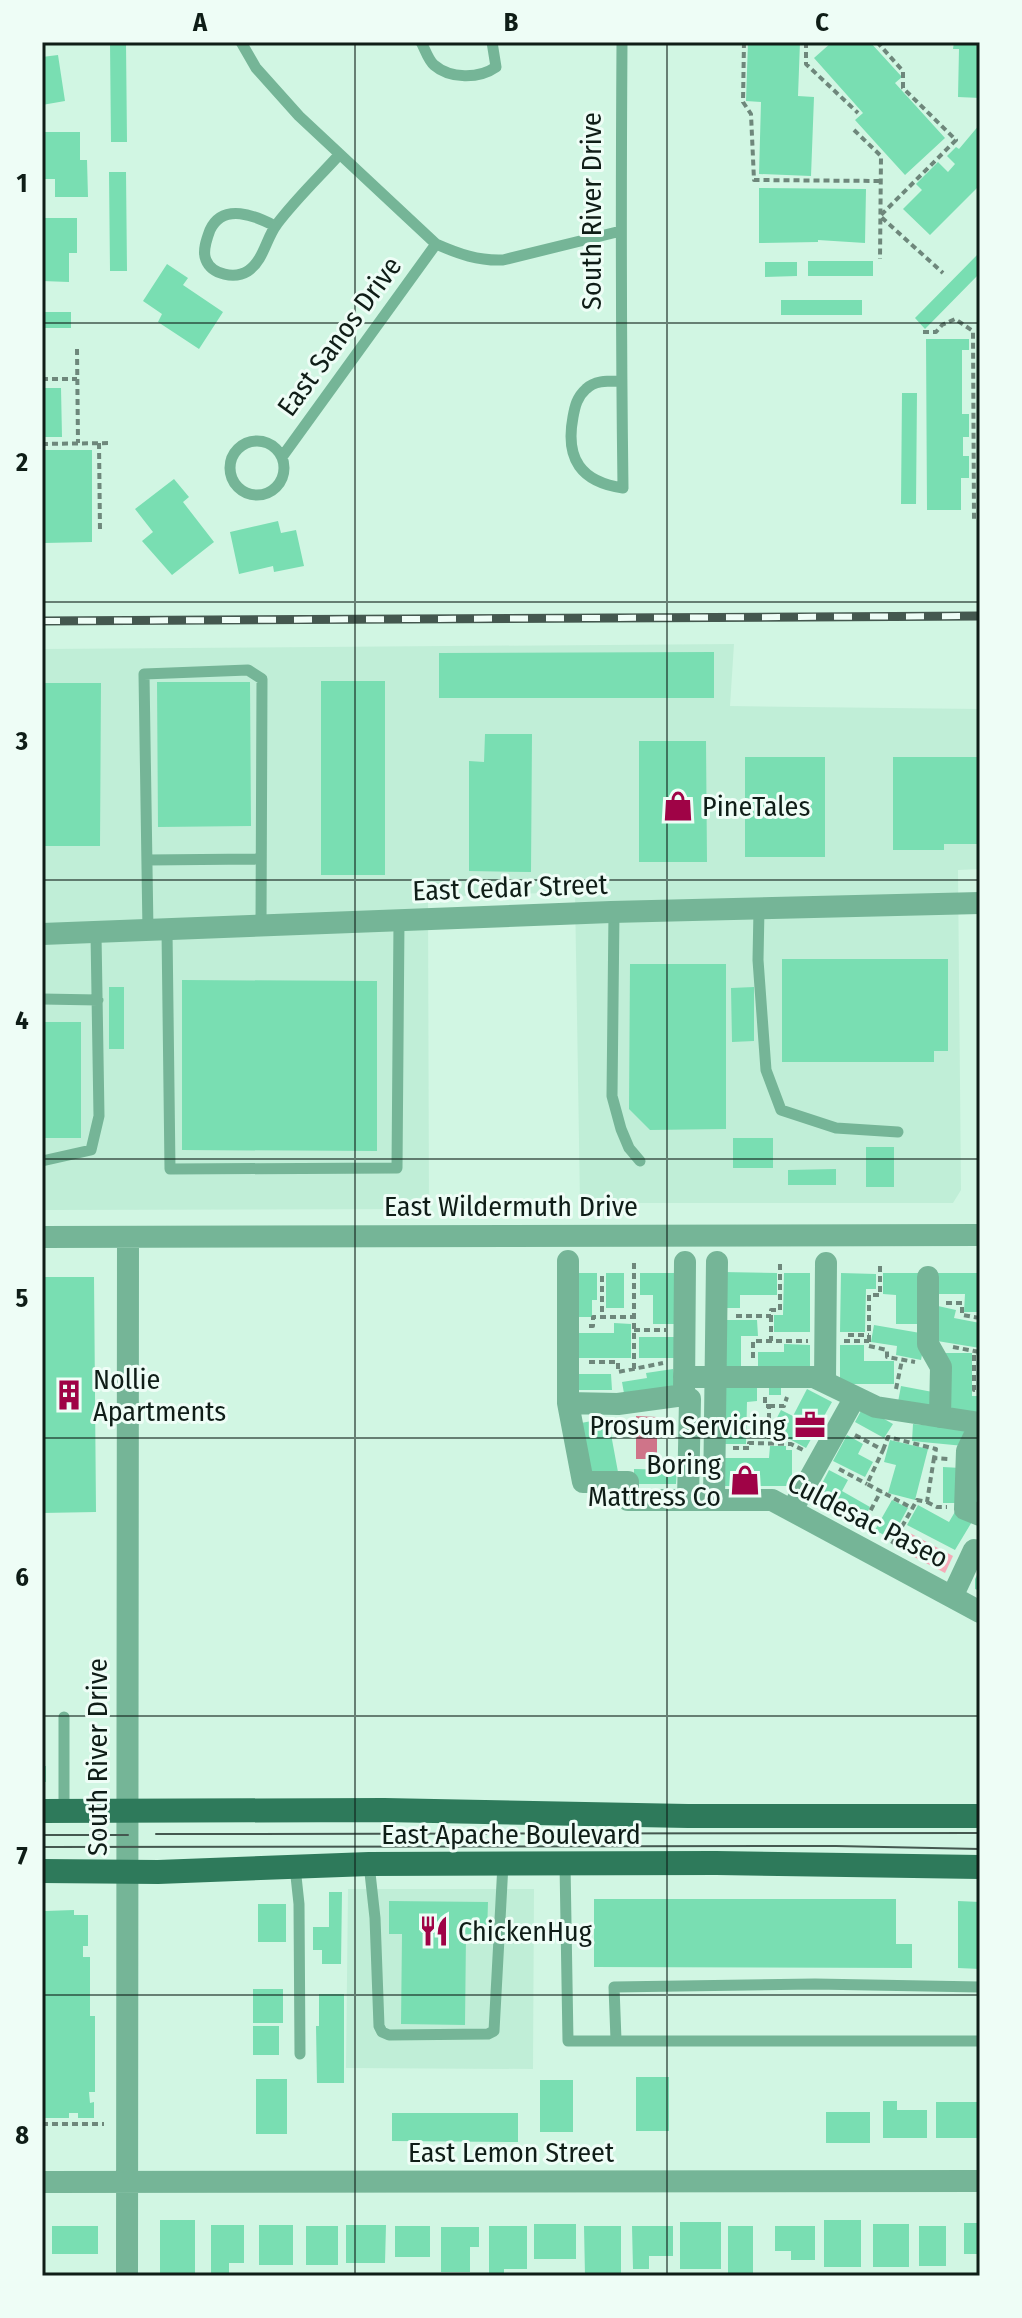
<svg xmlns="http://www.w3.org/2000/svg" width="1022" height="2318" viewBox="0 0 1022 2318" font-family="'Fira Sans Condensed',sans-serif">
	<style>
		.built { fill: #c0eed7 }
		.green { fill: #f5aab8 }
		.water { fill: #cf7489 }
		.building { fill: #79deb2 }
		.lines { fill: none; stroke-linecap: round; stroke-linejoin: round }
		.path { stroke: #6e877b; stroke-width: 4; stroke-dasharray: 6 4; stroke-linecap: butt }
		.lane { stroke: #75b597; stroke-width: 11 }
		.street { stroke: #75b597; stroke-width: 22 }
		.primary { stroke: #2e7a5b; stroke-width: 24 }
		.tram { stroke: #44584f; stroke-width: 2 }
		.rail-casing { stroke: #44584f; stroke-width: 9 }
		.rail { stroke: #eefdf6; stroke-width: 6; stroke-dasharray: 18; stroke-linecap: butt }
		.grid { fill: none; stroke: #0f1d17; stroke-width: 2; stroke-opacity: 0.55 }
		.labels { text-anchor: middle; stroke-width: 6; stroke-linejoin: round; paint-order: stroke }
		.street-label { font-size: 28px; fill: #0f1d17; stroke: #eefdf6 }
		.poi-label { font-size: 28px; fill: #0f1d17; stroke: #eefdf6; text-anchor: start }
		.neatline { fill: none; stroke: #0f1d17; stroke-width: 3 }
		.grid-label { font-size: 26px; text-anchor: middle; font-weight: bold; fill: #0f1d17 }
	</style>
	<rect width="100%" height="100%" fill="#d1f6e3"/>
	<path class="built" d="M734,644L730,706L980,709V869L958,870L961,1190L953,1203H580L575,892L428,897L429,1209L42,1210V649Z
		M348,1889H534L533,2069L346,2068Z"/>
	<path class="green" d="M906,1531L953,1556L945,1573L897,1548Z"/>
	<path class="water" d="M636,1416L657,1417V1459H636Z"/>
	<path class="building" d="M748,42H800L798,96L814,97L811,176L759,174L761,102L746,101Z
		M832,42H870L902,77L895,83L945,138L905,175L855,120L863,113L814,58Z
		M954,42H980V98L958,97L959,49H953Z
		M110,43H126L127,142H111Z
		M58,55L65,101L42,105V57Z
		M980,124V185L930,235L903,209L922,190L916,184L938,162L948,172L955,164L947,156L956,147L959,149Z
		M42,132H80V160H87L88,197H55V179H42Z
		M109,172H126L127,271H110Z
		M759,188L866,189L865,243L818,240V242L759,243Z
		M42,218H77V253H69V282L42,281Z
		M980,252V273L925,329L915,318Z
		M808,261H873V276H808Z
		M765,262H797V276L765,277Z
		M167,264L188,278L183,285L223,312L199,349L158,322L162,314L143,301Z
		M781,300H862V315H781Z
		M42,312H71V328H42Z
		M926,339H969V350H962V414H969V437H963V456H969V478H961V510H927Z
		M42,388H61L62,437H42Z
		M902,393H917L916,504H901Z
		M44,450H92V542L44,543Z
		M174,479L189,497L183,502L214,542L172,575L142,541L153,532L135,509Z
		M278,521L281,533L296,530L304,566L274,572L273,566L239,574L230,532Z
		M714,652V698H439V653Z
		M321,681H385V875H321Z
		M157,682H250L251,826L158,827Z
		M42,683H101L100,846H42Z
		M485,734H532L531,872L469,871V761L484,762Z
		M639,741H706L707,862H639Z
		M745,757H825V857H745Z
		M893,757H977V844H944V850H893Z
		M782,959H948V1051H934V1062H782Z
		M630,964H726V1129L650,1130L629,1109Z
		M182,980L377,981V1151L182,1150Z
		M109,987H124V1049H109Z
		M754,987V1041L732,1042L731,988Z
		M42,1022H81V1138H42Z
		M733,1138H773V1168H733Z
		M866,1147H894V1187H866Z
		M836,1169V1185H788V1170Z
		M722,1272L777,1273V1295H740V1308H722Z
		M574,1273H597V1300H592V1317H574Z
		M606,1273H624V1308H606Z
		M640,1273H678V1324H653V1295H640Z
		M784,1273H810V1332H774V1315H783Z
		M841,1273L876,1274V1289H866L865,1332H840Z
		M883,1273H922L923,1324H896V1295L883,1294Z
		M935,1273H980V1312H964L965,1294H935Z
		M42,1277H94L96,1512L42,1513Z
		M938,1306L956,1310L954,1318L980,1323V1348L931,1340Z
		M723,1320H757L758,1336H741V1371H723Z
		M614,1323L631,1324V1358H571V1333H614Z
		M874,1325L926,1334L921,1360L896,1355L897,1346L871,1342Z
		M639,1337H676V1358H639Z
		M784,1344L810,1345V1370L758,1369V1352H784Z
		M840,1345H864V1361H894V1384H840Z
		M944,1353H972V1396H980V1413H944Z
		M673,1369L677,1390L625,1399L622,1382L647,1378L646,1373Z
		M575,1374H611L612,1390H575Z
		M757,1384V1401L747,1402L746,1444H721V1385Z
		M901,1386L938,1393L934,1408L898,1402Z
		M781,1387V1395H769V1388Z
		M807,1389L832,1402L806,1448L771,1429L781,1410L793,1416Z
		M863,1407L893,1424L884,1438L855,1422Z
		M608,1418L618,1472L591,1477L581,1423Z
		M913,1424L966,1429L964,1446L912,1441Z
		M847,1435L863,1444L858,1454L873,1462L865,1477L833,1461Z
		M890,1440L928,1449L915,1500L888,1493L896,1465L884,1462Z
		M770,1446H786V1450H792V1486H723V1458H769Z
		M973,1450H980V1502H972Z
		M943,1467L961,1468V1503H943Z
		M634,1469L677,1470L676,1484H634Z
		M829,1470L848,1480L842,1491L870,1507L860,1527L813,1501Z
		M892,1500L908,1508L891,1539L875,1530Z
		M918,1505L949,1522L956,1510L973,1520L955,1550L907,1525Z
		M979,1571L980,1582V1591L975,1589V1579Z
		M42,1766H46V1782H42Z
		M329,1892H342L341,1964H322V1950H313V1927H329Z
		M594,1899H896V1944H912V1968L594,1967Z
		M389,1901L488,1902L487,1934H466L465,2025L401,2024L402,1934H389Z
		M958,1901L980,1902V1969L958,1968Z
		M258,1904H286V1942H258Z
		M74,1910V1915H88V1946H83V1957H90V2016H95V2092H89L90,2103L94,2102V2118H78V2113H69V2118H42V1916H45V1911Z
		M253,1989H283V2023H253Z
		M319,1994H344V2083H317L316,2026H319Z
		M253,2026H279V2055H253Z
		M636,2077H669V2131H636Z
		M256,2079H287V2134H256Z
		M540,2080H573V2132H540Z
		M883,2101H897V2110H927V2138H883Z
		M936,2102H980V2138H936Z
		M826,2112H870V2143H826Z
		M392,2113H518V2142L392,2141Z
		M160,2220H195V2276H160Z
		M824,2220H861V2267H824Z
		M680,2222H721V2269H680Z
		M964,2223H980V2254H964Z
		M534,2224H576V2259H534Z
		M873,2224H909V2267H873Z
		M211,2225H244V2263H229V2276H211Z
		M259,2225H293V2265H259Z
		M346,2225H386L385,2263H346Z
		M52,2226H98V2254H52Z
		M306,2226H338V2265H306Z
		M395,2226H430V2257H395Z
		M489,2226H527V2269H504V2276H489Z
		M584,2226H621V2276H585Z
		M632,2226H673V2256H649V2269H633Z
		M728,2226H753V2276H728Z
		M775,2226H815V2260H791V2251H775Z
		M919,2226H946V2266H919Z
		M441,2227H479V2247H470V2272H441Z"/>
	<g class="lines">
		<path class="path" d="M744,42L743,102L751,114L754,180L880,181
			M806,42V64L858,113
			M877,42L903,71V88L956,140L880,216L943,273
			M854,130L881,156L880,259
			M923,332H936L942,325L955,319L973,331L974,519
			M77,349L78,443
			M42,379H77
			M99,443L100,531
			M42,444L111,443
			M602,1276V1317
			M946,1303H962V1315L980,1318
			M736,1316H771V1310H780V1263
			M771,1316V1341
			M589,1326H593V1317H634
			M634,1330H666
			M848,1335H869
			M844,1341H869V1346L887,1350V1357L915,1362
			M869,1341V1295H880V1263
			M953,1347L974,1351
			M980,1352L974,1351V1390H980
			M753,1358V1341H808
			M589,1362H618V1372L663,1363
			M634,1369V1262
			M896,1389L902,1360
			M765,1397V1406H769V1443
			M769,1406H784L787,1397
			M855,1435L883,1450L867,1484L912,1508
			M733,1448H749V1443L791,1444L803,1450
			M883,1450L888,1437L936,1449L934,1458L948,1459
			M839,1469L867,1484
			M927,1502L937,1507H947
			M866,1519L881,1491
			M892,1544L917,1500L927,1502L934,1458
			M42,2124H104"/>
		<path class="lane" d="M241,42L256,68L299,116L436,244C459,254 478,261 503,260L621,231
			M421,42C425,49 428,60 434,65C450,79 479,79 496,67L492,42
			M275,226C256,216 223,202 210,230C207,238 202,251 206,260C212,275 235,279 248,271C264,260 266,238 277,224C295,200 318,178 339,155
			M622,381C609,381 595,380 586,389C577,397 575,406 573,417C565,459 581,482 623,488C621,339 621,191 622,42
			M230 468a27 27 0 1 1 54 0a27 27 0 1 1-54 0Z
			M282,457L436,244
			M147,860L261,859
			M759,909L758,960L766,1070L781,1110L836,1128L898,1132
			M614,912L612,1096L621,1129L629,1148L640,1161
			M148,931L144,674L248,670L262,679L261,926
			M167,931L170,1169L397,1168L399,921
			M42,999L98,1000
			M42,1161L91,1150L99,1116L96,934
			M64,1717V1810
			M369,1864L375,1918L379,2026L382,2032L389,2035L488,2034L494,2031L503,1864
			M565,1864L568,2041H980
			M295,1867L299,1904L300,2054
			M616,2040L614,1987L815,1984L980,1987"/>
		<path class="street" d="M42,934L611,912L980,903
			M42,1237L980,1235
			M568,1261V1403L583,1482H628V1500H772L980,1612
			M685,1262L684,1395L690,1399L688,1500
			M928,1277V1344L941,1367L940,1417
			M684,1377H814L876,1407L980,1423
			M825,1382L826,1263
			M568,1403L618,1404L684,1395
			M980,1424L967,1451L965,1509L980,1515
			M714,1500L717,1262
			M792,1510L855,1397
			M952,1597L974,1550L980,1552
			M42,2182L980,2181
			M127,2276L128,1238"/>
		<path class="primary" d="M42,1811L384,1810L688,1816H980
			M42,1871L158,1872L369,1864L716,1863L980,1867"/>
		<path class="tram" d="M156,1834L980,1833
			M42,1835H128
			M42,1847L836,1846L980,1849"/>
		<g class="rail-casing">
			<path id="rail" d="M42,621L980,616"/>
		</g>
		<use href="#rail" class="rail"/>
	</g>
	<path class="grid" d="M355,42V2276M667,42V2276M42,323H980M42,602H980M42,880H980M42,1159H980M42,1438H980M42,1716H980M42,1995H980"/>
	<defs>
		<g id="shop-bare" transform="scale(2.4)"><path d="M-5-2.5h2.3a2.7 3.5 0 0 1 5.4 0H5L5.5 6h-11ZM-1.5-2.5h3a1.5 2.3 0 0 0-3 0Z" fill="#9f0346" stroke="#eefdf6" stroke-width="2.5" paint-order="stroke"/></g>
		<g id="building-bare" transform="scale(2.4)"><path d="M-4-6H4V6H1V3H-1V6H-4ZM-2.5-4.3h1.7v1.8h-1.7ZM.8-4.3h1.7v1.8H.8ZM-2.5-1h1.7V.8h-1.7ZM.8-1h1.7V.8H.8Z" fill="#9f0346" stroke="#eefdf6" stroke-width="2.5" paint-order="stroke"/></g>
		<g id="office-bare" transform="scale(2.4)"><path d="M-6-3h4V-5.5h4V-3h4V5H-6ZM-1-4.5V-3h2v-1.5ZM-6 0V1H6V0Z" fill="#9f0346" stroke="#eefdf6" stroke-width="2.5" paint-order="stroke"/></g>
		<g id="restaurant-bare" transform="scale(2.4)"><path d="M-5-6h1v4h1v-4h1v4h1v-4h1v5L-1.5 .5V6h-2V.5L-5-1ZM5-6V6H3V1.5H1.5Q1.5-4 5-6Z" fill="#9f0346" stroke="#eefdf6" stroke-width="2.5" paint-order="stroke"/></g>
	</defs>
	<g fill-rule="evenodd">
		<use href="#shop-bare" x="678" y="806"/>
		<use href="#building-bare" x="69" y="1395"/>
		<use href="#office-bare" x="810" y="1425"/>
		<use href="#shop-bare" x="745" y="1480"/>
		<use href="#restaurant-bare" x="434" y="1931"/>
	</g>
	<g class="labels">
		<g class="street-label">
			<text transform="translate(591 211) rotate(-90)" y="10">South River Drive</text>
			<text transform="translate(339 336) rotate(-54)" y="10">East Sanos Drive</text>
			<text transform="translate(510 887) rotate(-2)" y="10">East Cedar Street</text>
			<text x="511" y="1216">East Wildermuth Drive</text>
			<text transform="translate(868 1520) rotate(27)" y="10">Culdesac Paseo</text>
			<text transform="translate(97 1757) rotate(-90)" y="10">South River Drive</text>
			<text x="511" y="1844">East Apache Boulevard</text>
			<text x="511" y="2162">East Lemon Street</text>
		</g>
		<g class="poi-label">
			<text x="702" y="816">PineTales</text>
			<text x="93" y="1389">Nollie<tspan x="93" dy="32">Apartments</tspan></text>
			<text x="786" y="1435" text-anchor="end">Prosum Servicing</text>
			<text x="721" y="1474" text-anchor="end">Boring<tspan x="721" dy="32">Mattress Co</tspan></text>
			<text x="458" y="1941">ChickenHug</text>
		</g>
	</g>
	<rect width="1022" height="2318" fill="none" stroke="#eefdf6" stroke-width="88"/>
	<rect x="44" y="44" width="934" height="2230" class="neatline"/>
	<g class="grid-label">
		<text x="200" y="31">A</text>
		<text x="511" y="31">B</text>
		<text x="822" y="31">C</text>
		<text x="22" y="192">1</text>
		<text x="22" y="471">2</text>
		<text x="22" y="750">3</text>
		<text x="22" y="1029">4</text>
		<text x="22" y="1307">5</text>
		<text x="22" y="1586">6</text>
		<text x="22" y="1865">7</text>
		<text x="22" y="2144">8</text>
	</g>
</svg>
